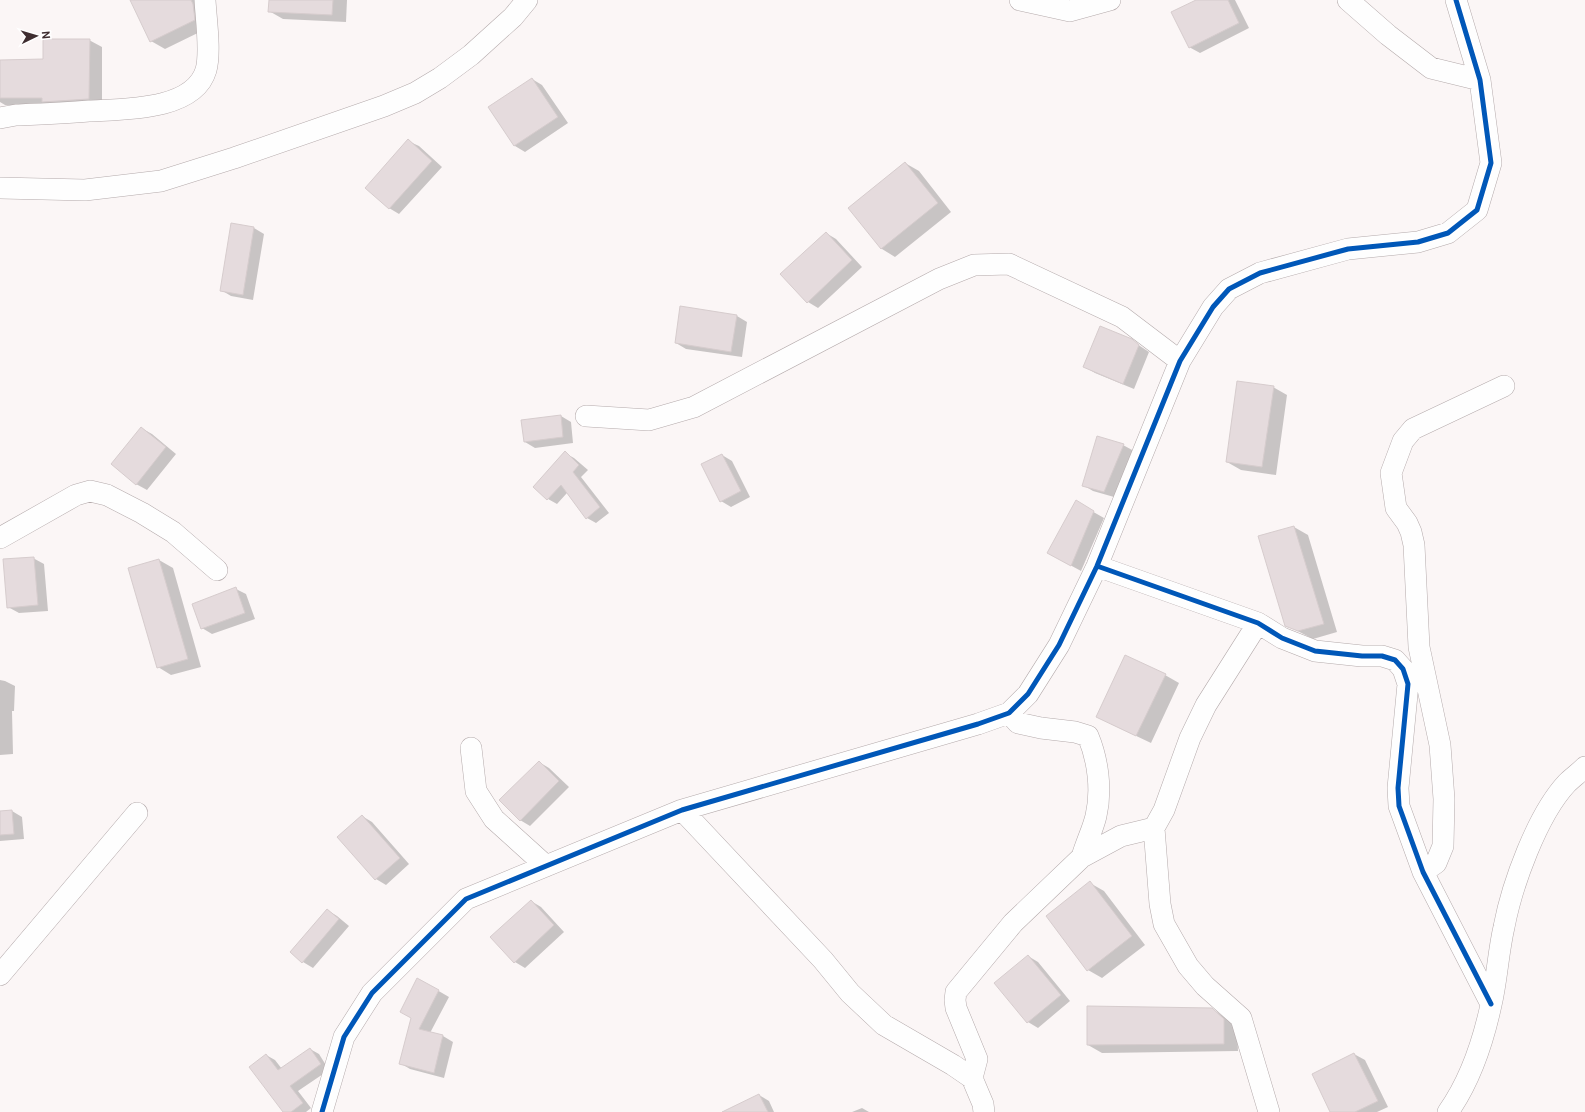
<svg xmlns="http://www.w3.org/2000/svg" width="1585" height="1112" viewBox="0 0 1585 1112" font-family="Roboto,sans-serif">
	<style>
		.shadow { fill: #0003 }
		.building { fill: #e5dbdd; stroke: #d6cccd }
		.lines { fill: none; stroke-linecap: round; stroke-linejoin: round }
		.minor-casing { stroke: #b4aaab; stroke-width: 22 }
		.minor { stroke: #fefefe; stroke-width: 21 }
		.cycleway-casing { stroke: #fff; stroke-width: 8 }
		.cycleway { stroke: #0057b8; stroke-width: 5 }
	</style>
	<rect width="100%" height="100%" fill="#fbf6f6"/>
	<path class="shadow" d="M131,0H201L208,28L165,49L151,41Z
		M270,0H347L346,22L283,19L269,11Z
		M1198,0H1235L1249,28L1200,53L1189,47Z
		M89,40L102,47V106L5,105L0,102V61L44,60Z
		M532,79L542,85L568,123L525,152L515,146L489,108Z
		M408,141L419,146L442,167L399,214L389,208Z
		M905,163L919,171L951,212L895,257L882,249L849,208Z
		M232,224L254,228L264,234L253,300L231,296L221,290Z
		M826,233L836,239L862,267L818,308L808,302Z
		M737,316L747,322L742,357L686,349L676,343Z
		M1131,340L1149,352L1134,389L1095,373L1085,367Z
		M1273,387L1287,395L1276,475L1241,470L1227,462Z
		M561,416L571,422L573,443L535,448L525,442Z
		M141,428L152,434L176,454L147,490L136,484Z
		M1123,445L1134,451L1114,497L1093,491L1083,485Z
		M565,453L574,458L588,470L581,477L609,513L596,523L587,518L567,493L557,504L548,499L534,487Z
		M722,455L732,461L750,497L731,507L721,501Z
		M1076,502L1104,518L1081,571L1048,553Z
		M1294,527L1308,535L1337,632L1313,639L1286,625Z
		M33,558L44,564L48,611L19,613L8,607Z
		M159,560L173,568L201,667L171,675L158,667Z
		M236,589L246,594L255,619L212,634L202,628Z
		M1165,675L1179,683L1151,743L1111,724Z
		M0,680L5,681L15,686L14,711H12L13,754L0,755Z
		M539,762L549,768L569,787L530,826L520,820Z
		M12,811L22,817L24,839L0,841V812Z
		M362,816L372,822L409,864L386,885L376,879Z
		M1090,883L1104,891L1145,945L1102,978L1088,970Z
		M531,901L541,907L564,932L525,968L515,962Z
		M327,910L337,916L349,926L313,968L303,962L291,952Z
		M1028,956L1038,962L1070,1001L1038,1028L1028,1022Z
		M418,979L449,997L430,1033L443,1036L453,1042L444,1078L410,1069L400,1063L412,1018Z
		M1212,1009L1226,1018L1237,1028L1238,1051L1102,1053L1088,1045Z
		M310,1049L319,1054L329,1070L298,1091L311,1108L306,1112H284L266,1055L275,1060L282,1069Z
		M1354,1054L1365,1060L1388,1107L1377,1112H1331Z
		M759,1095L769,1101L774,1112H724Z
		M862,1108L869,1112H852Z"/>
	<path class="building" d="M130,0H191L193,4L195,20L150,42Z
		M269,0H333L332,15L268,12Z
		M1196,0H1228L1239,23L1189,48L1171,12Z
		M43,39H90L89,99L42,102V98H0V60L43,59Z
		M532,78L558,117L514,146L488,107Z
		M408,139L432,161L389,209L365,188Z
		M905,162L938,203L881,249L848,208Z
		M231,223L254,227L243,295L220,291Z
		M826,232L852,260L807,303L780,274Z
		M680,306L737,315L731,352L675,343Z
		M1100,326L1132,339L1139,345L1123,384L1083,367Z
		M1237,381L1274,386L1262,467L1226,462Z
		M561,415L563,437L524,442L521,420Z
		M141,427L166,447L136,485L111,464Z
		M1097,436L1124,444L1104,492L1082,486Z
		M565,451L579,465L573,472L600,507L586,519L561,485L547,500L533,487Z
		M722,454L741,491L720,502L701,464Z
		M1076,500L1094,511L1071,566L1047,553Z
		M1294,526L1324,624L1298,631L1285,626L1258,536Z
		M34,557L38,605L7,608L3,559Z
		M159,559L188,659L157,668L128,568Z
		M236,587L245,613L201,629L192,604Z
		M1125,655L1166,674L1136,736L1096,717Z
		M539,761L559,781L520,821L499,800Z
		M12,810L14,834L0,835V811Z
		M362,815L400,858L375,880L337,837Z
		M1090,881L1132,936L1087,971L1046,916Z
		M531,900L554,925L514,963L490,937Z
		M327,909L339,919L302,963L290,952Z
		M1028,955L1061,995L1027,1023L994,983Z
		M417,978L439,990L419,1029L443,1035L434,1073L399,1064L411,1018L400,1012Z
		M1087,1006L1212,1008L1224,1019V1044L1087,1045Z
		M310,1048L321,1064L290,1086L303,1103L291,1112H283L249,1067L266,1054L278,1070Z
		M1354,1053L1378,1101L1355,1112H1330L1312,1074Z
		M759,1094L768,1112H722Z"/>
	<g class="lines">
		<g class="minor-casing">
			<path id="minor" d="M1020,0L1070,11L1110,0
				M1348,0L1388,35L1431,68L1480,80
				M0,118L16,115C40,114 65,113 89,111C123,109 194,111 206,70C211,52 206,19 205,0
				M0,188L85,190L161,181L234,158L384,106L415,93L440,78L471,55L513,17L527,0
				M586,416L649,420L694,407L939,279L974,265L1009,264L1122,317L1180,361
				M0,538L76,495L90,491L107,495L142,513L173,532L217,570
				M1097,566L1258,623L1282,638L1315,651L1362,656H1382L1395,660L1403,669L1408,684L1398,788L1399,806L1423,872L1491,1004
				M1258,623L1206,705L1190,738L1164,810L1154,828L1160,904L1164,924L1188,966L1205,986L1241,1018L1269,1112
				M1009,713L1018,723L1041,728L1075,732L1088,736C1098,760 1102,790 1096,816C1093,829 1086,843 1082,857
				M471,748L476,791L494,819L546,866
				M682,810L823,960L850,993L884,1025L953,1065L972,1078L983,1104L984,1112
				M1423,872L1436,863L1443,846L1444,799L1440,745L1419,647L1414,545L1411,532L1407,523L1396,508L1391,473L1403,441L1413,429L1504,386
				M0,975L137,813
				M972,1078L977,1059L956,1008L955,1000L956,992L1013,923L1082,857L1121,836L1154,828
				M322,1112L344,1037L372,993L466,899L682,810L978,724L1009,713L1028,694L1059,645L1097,566L1180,361L1213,307L1229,289L1260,273L1348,249L1418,242L1448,233L1477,210L1491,163L1480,80L1456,0
				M1448,1112C1470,1081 1483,1042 1491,1005C1497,980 1498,953 1504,927C1512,885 1537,815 1567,783C1572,778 1579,773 1585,767"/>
		</g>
		<use href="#minor" class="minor"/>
		<g class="cycleway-casing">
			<path id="cycleway" d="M1097,566L1258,623L1282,638L1315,651L1362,656H1382L1395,660L1403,669L1408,684L1398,788L1399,806L1423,872L1491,1004
				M322,1112L344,1037L372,993L466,899L682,810L978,724L1009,713L1028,694L1059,645L1097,566L1180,361L1213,307L1229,289L1260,273L1348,249L1418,242L1448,233L1477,210L1491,163L1480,80L1456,0"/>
		</g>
		<use href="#cycleway" class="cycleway"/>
	</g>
	<g transform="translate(36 36) rotate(85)" stroke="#ffffff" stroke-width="3" paint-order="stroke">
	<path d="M0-3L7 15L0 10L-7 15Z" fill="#3e2d30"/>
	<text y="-6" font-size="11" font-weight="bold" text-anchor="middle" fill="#3e2d30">N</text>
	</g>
</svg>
